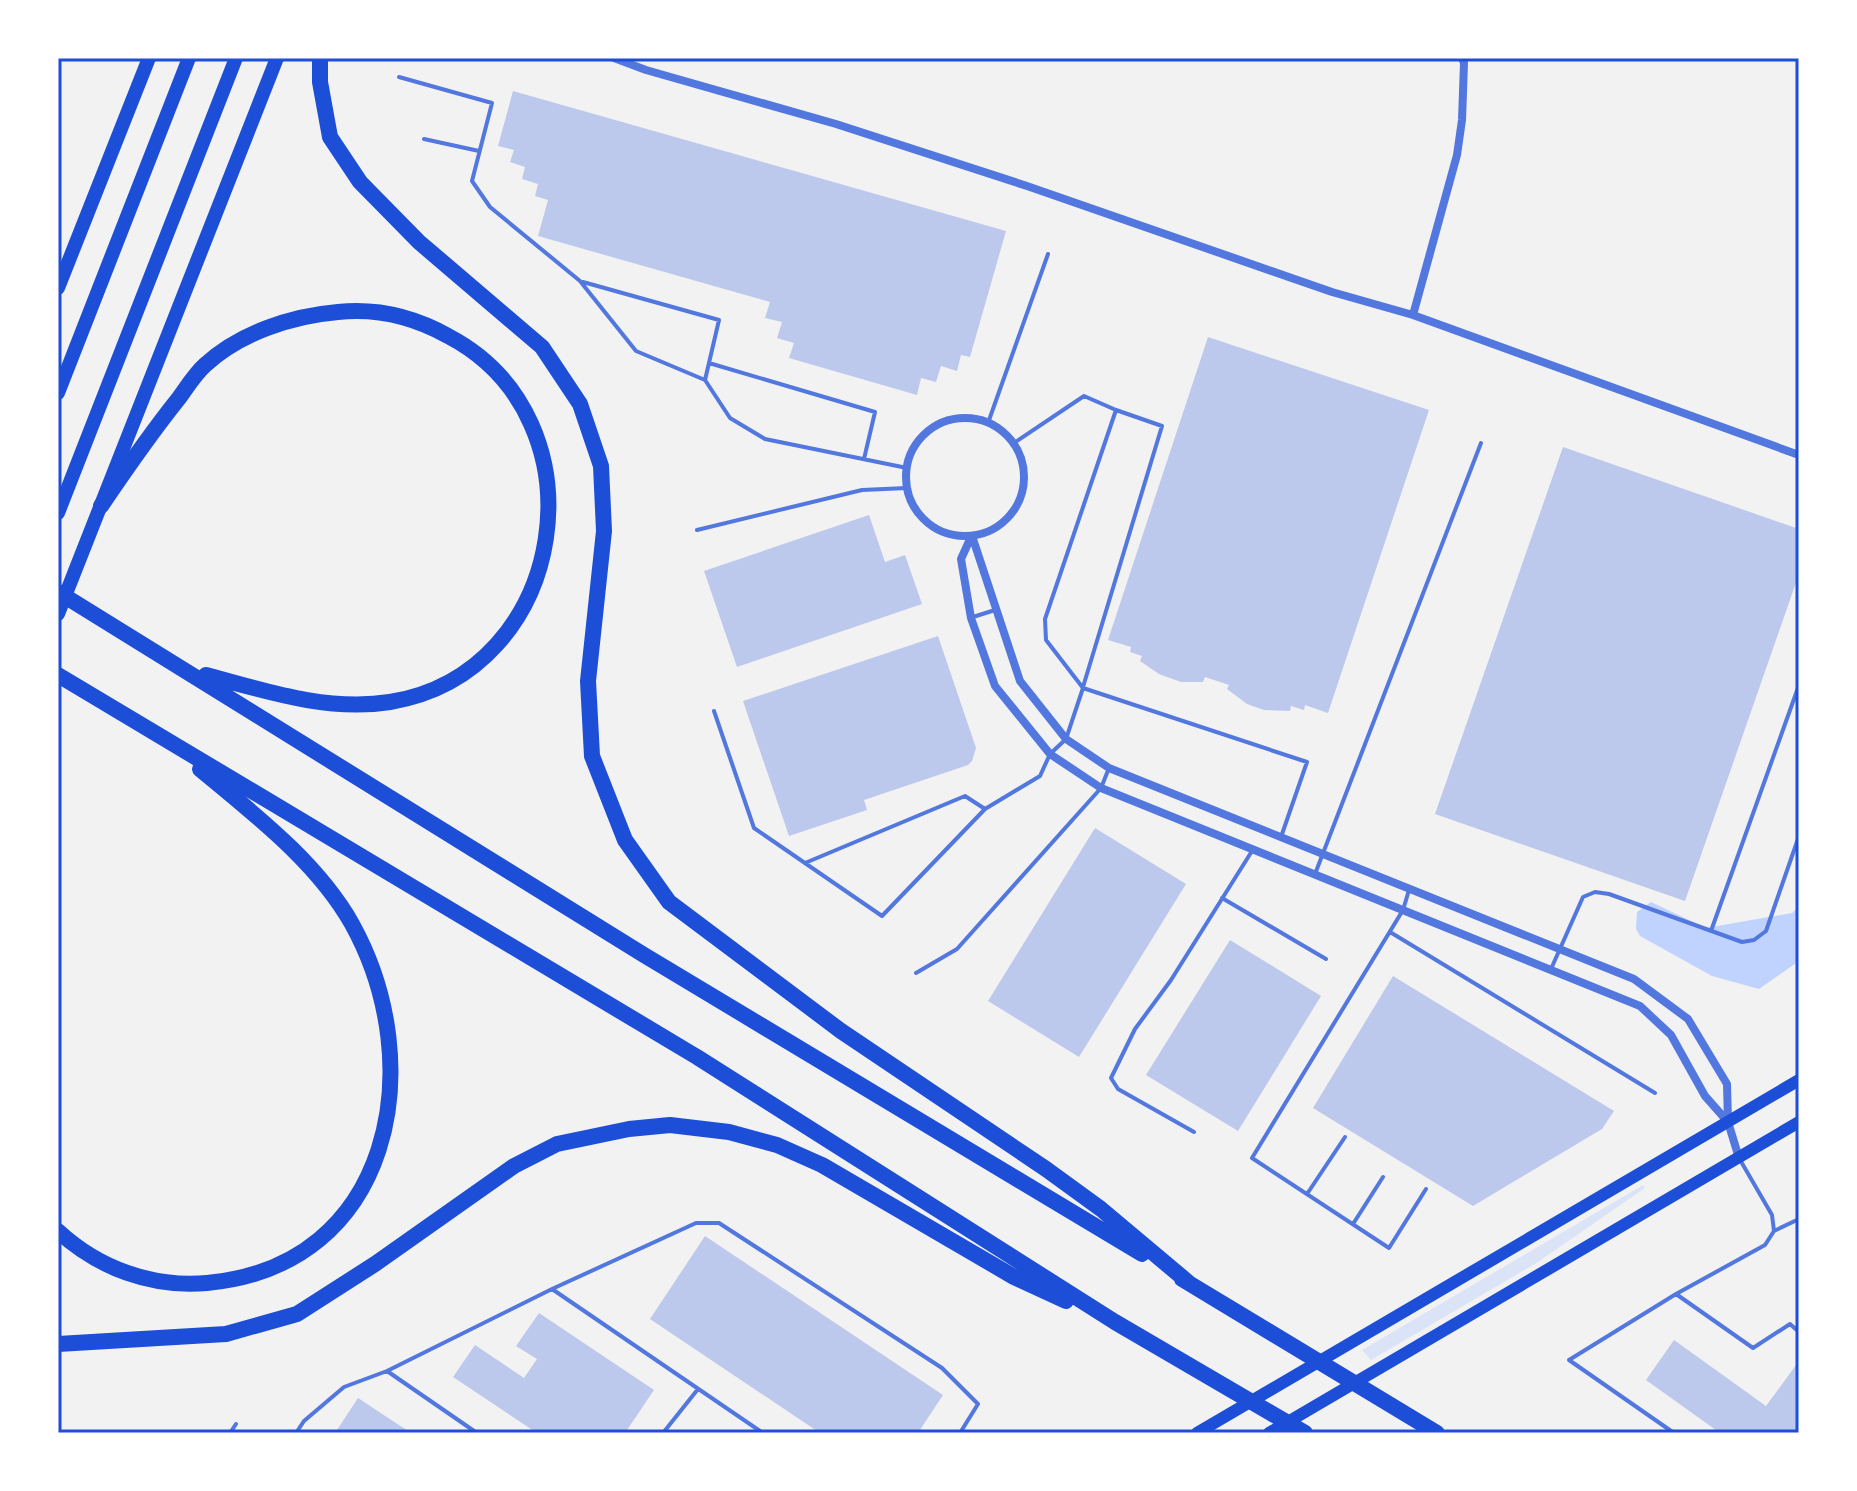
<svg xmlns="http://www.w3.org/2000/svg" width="1857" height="1491" viewBox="0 0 1857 1491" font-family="Mulish,sans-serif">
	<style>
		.green { fill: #dbe4f7 }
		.water { fill: #bfd3fe }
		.building { fill: #bdc9ec }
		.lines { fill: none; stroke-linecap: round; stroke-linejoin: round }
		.service { stroke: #5277de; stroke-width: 4 }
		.minor { stroke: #5277de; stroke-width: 8 }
		.secondary { stroke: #1d4ed8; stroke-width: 12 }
		.trunk { stroke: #1d4ed8; stroke-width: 14 }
		.motorway { stroke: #1d4ed8; stroke-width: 16 }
		.neatline { fill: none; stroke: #1d4ed8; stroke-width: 3 }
	</style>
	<rect width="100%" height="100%" fill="#f2f2f2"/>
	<path class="green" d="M1643,1185L1645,1188L1538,1262L1371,1360L1362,1350Z"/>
	<path class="water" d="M1651,902L1706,928L1792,913L1799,907V961L1759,989L1712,976L1640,936L1636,929L1637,912Z"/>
	<path class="building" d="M513,91L1006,231L970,357L961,355L957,371L941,366L936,382L921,378L917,395L789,358L794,343L777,338L782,322L765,318L770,302L538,236L548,200L535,196L538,184L522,179L525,167L510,162L514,150L498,146Z
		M1208,337L1429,410L1328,713L1305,705L1304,710L1291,706L1290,711L1264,710L1247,704L1227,689L1229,685L1205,677L1203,682H1181L1159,674L1140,661L1142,656L1130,652L1131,647L1108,640Z
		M1563,447L1799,529V574L1685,901L1435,814Z
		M869,515L885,562L905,555L922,604L737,667L704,571Z
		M938,636L976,748L972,761L968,765L864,800L867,810L789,836L743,701Z
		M1095,828L1186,884L1079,1057L988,1001Z
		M1230,940L1321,996L1238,1131L1146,1075Z
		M1393,976L1614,1111L1602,1129L1473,1206L1313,1108Z
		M705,1236L943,1395L918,1433H820L650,1319Z
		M539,1313L654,1390L625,1433H537L453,1377L475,1345L524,1378L537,1359L516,1346Z
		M1674,1340L1766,1406L1799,1361V1433H1720L1646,1380Z
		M358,1398L411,1433H335Z"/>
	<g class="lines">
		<path class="service" d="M399,77L492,103L472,181L490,207L580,281L636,351L705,380L730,418L765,439L907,468
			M424,139L479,151
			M583,282L719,320L705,380
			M709,363L875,412L864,459
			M988,423L1048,254
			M1014,443L1084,396L1116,410L1045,619L1046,640L1083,688
			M697,530L862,490L907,488
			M973,617L995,610
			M1083,687L1162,426L1116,410
			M714,711L754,828L882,916L985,809L1040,776L1050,754L1066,739L1083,688L1307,762L1281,837
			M805,863L965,796L985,809
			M1315,874L1481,443
			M1409,890L1403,910L1252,1158L1389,1248L1426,1189
			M1222,898L1326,959
			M1711,931L1799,685
			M1390,932L1655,1093
			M1551,969L1583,897L1595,892L1609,894L1742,942L1754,940L1766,931L1799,836
			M916,973L957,949L1101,788L1109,768
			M1194,1132L1118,1089L1111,1078L1135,1029L1171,980L1252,851
			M1739,1158L1772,1215L1774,1231
			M1307,1194L1345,1137
			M1353,1224L1383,1177
			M552,1289L763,1433
			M1676,1294L1753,1348L1790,1324L1799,1332
			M387,1371L477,1433
			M230,1433L236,1424
			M296,1433L304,1421L344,1387L387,1371L552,1289L696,1223H719L942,1368L978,1404L960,1433
			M663,1433L698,1389
			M1674,1433L1569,1360L1676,1294L1765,1245L1774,1231L1799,1219"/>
		<path class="minor" d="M614,58L646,70L836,124L1027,186L1332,292L1413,315L1799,455
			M1413,315L1457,155L1462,120L1464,63L1462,58
			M906 477a59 59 0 1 1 118 0a59 59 0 1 1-118 0Z
			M972,536L1020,681L1066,739L1109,768L1634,979L1688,1019L1727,1084L1728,1122L1739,1158
			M971,537L961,559L971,618L995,686L1050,754L1101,788L1640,1006L1671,1035L1705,1096L1728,1122"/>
		<path class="secondary" d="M1197,1433L1799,1080
			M1269,1433L1799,1122"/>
		<path class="trunk" d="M58,288L149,58
			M58,393L189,58
			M58,513L236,58
			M58,614L277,58"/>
		<path class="motorway" d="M320,58V82L330,137L360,182L419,242L542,347L580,404L601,466L604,531L588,681L592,756L625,840L669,902L841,1031L1046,1169L1101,1209L1189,1283
			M101,506C126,469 151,433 179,398C187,387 195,374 205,365C240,333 291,316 338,312C377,308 414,317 448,336C607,419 569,673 390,702C328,712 265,691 206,675
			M58,592L644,955L1142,1254
			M58,675L697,1057L1115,1322L1305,1433
			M58,1231C98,1268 152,1288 207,1283C393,1266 430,1065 352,924C317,862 254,814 200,769
			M1182,1279L1437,1433
			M58,1344L226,1334L297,1314L375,1264L514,1166L557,1144L629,1129L670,1125L729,1132L777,1145L822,1165L1014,1277L1066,1301"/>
	</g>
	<rect width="1857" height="1491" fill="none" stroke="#ffffff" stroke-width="120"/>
	<rect x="60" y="60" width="1737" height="1371" class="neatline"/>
</svg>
